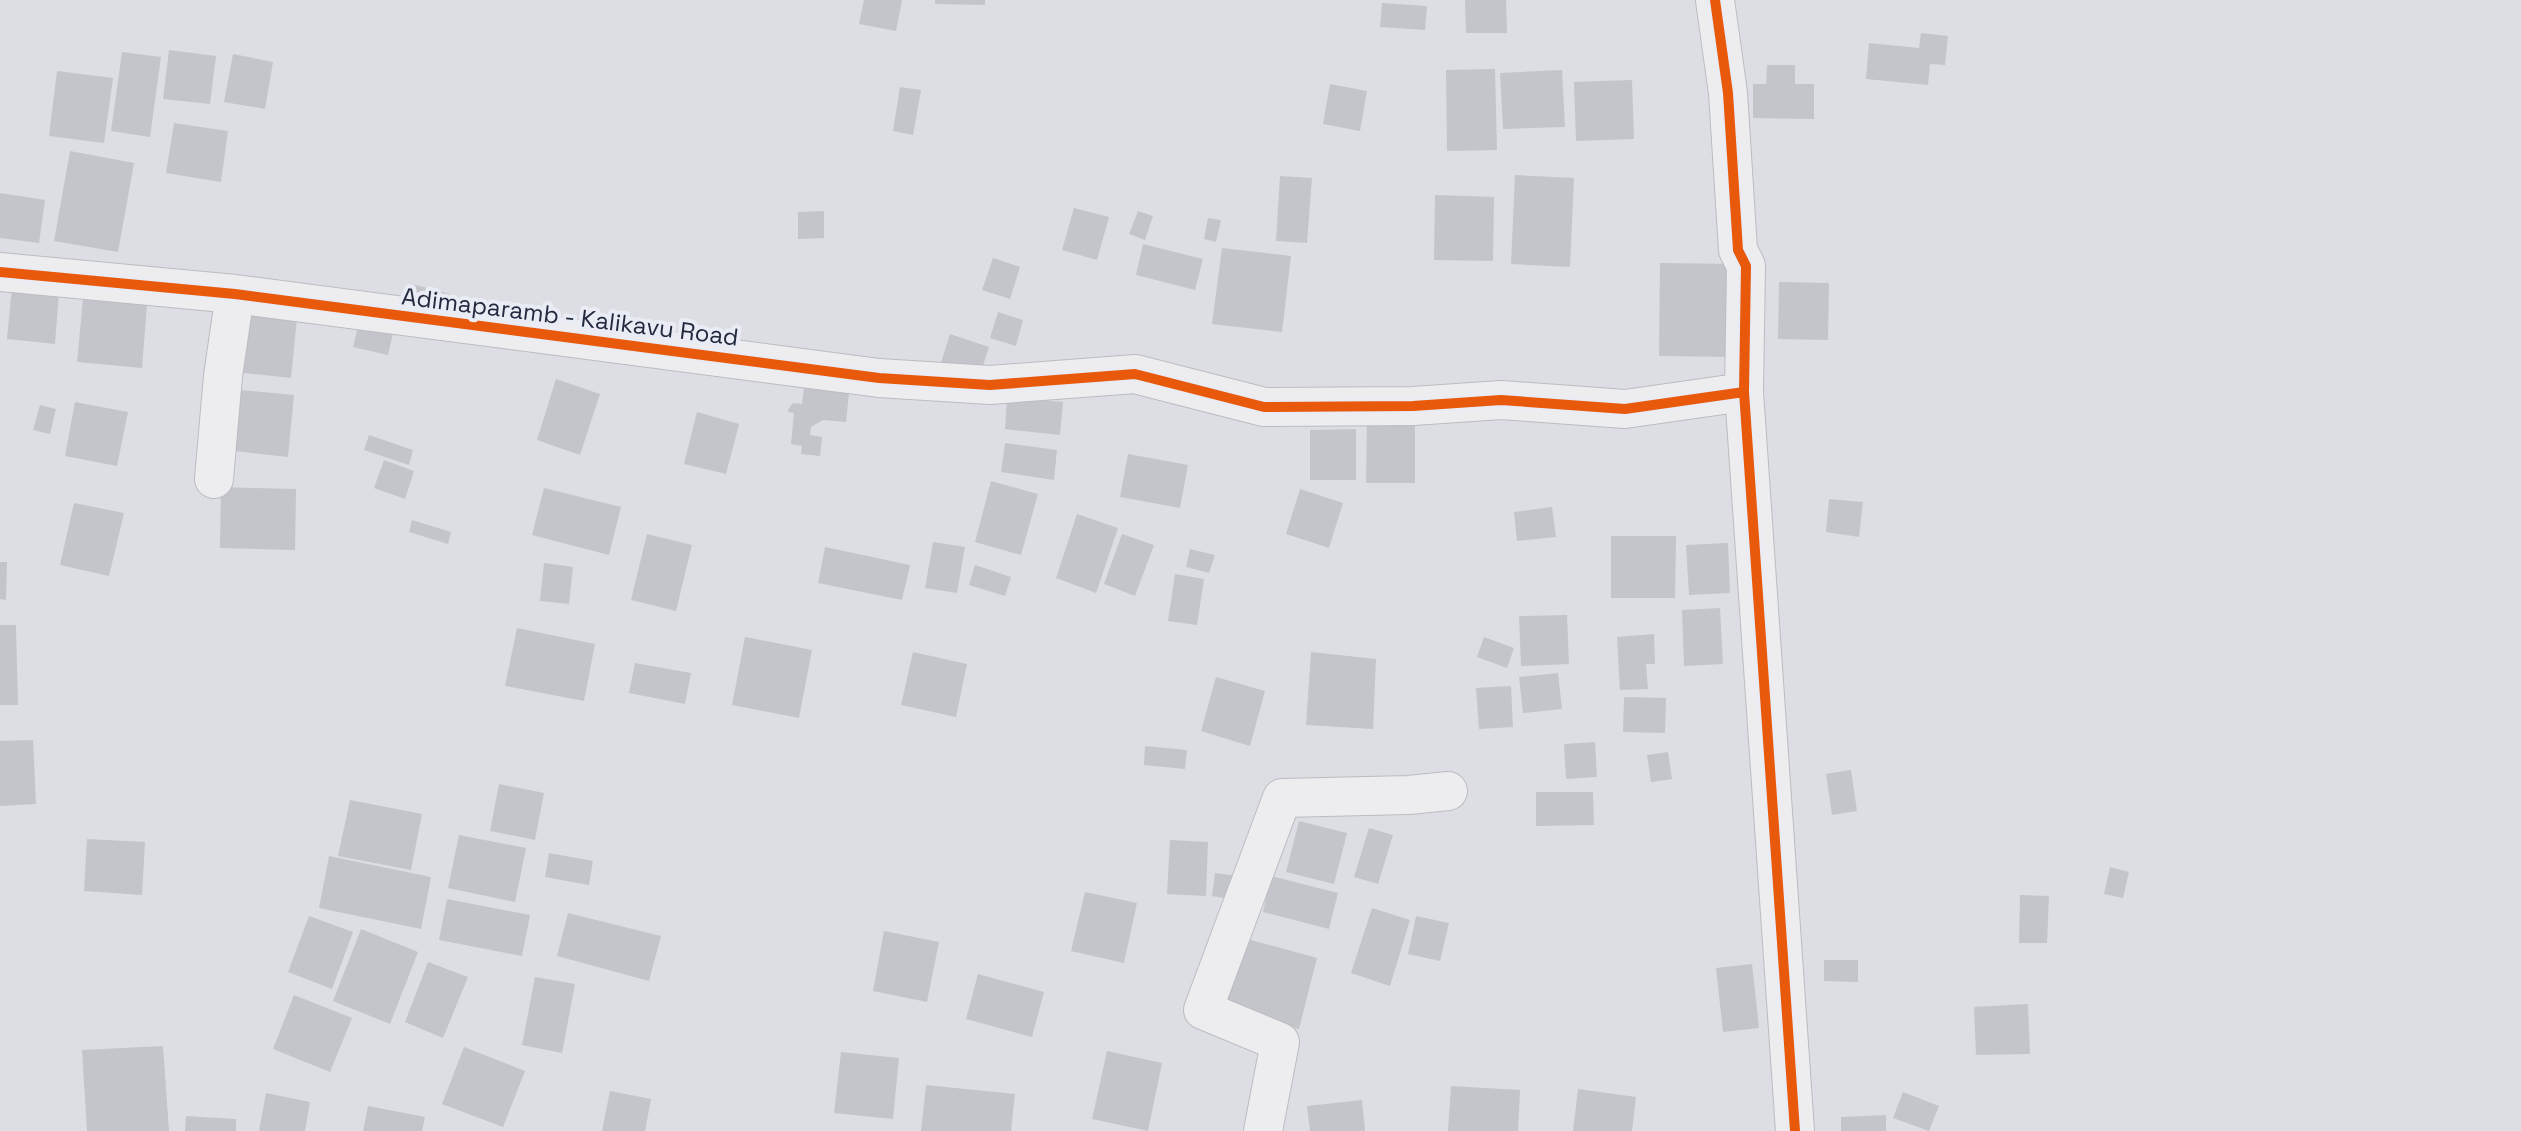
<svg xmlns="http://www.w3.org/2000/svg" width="2521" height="1131" viewBox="0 0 2521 1131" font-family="'Space Grotesk',sans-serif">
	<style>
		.building { fill: #c3c5cb }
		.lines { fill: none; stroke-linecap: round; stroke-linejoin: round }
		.minor-casing { stroke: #bbbcc2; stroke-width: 40 }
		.minor { stroke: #ededf0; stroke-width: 38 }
		.cycleway-casing { stroke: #e9ecf4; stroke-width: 15 }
		.cycleway { stroke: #e8590c; stroke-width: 10 }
		.labels { text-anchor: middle; stroke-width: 8; stroke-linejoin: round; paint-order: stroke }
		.street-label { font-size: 24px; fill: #23293e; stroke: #e9ecf4 }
	</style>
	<rect width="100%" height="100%" fill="#dddee4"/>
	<path class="building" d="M864,0H902L896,31L859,24Z
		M935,0H985V5L935,4Z
		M1465,0H1506L1507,33H1466Z
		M1382,3L1427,6L1425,30L1380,27Z
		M1921,33L1948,36L1945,65L1930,64L1928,85L1866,79L1869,43L1919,48Z
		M169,50L216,56L210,104L163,99Z
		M122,52L161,57L150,137L111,131Z
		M233,54L273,62L265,109L224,102Z
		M1767,65H1795V84H1814V119L1753,118V84H1766Z
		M1495,69L1497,150L1447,151L1446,70Z
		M1562,70L1565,127L1503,129L1500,73Z
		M57,71L113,78L104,143L49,136Z
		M1632,80L1634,139L1576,141L1574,82Z
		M1330,84L1367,91L1360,131L1323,124Z
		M900,87L921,90L913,135L893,131Z
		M174,123L228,131L221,182L166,173Z
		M70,151L134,163L118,252L54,241Z
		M1515,175L1574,178L1570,267L1511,264Z
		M1280,176L1312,178L1307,243L1276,241Z
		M0,193L45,200L39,243L0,238Z
		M1435,195L1494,197L1493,261L1434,260Z
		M1074,208L1109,217L1097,260L1062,250Z
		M824,211V238L798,239V212Z
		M1138,211L1153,216L1145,240L1129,234Z
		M1208,218L1221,220L1216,242L1204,239Z
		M1143,244L1203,259L1195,290L1136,275Z
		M1222,248L1291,256L1282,332L1212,324Z
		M993,258L1020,267L1010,299L982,290Z
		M1660,263L1735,264L1734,357L1659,356Z
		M1779,282L1829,283L1828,340L1778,339Z
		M412,284L450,294L447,305L409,295Z
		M12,287L59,292L55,344L7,339Z
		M83,299L147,305L142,368L77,362Z
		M241,312L297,318L291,378L235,372Z
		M998,312L1023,320L1016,346L990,338Z
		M359,322L394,329L388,355L353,347Z
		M950,334L989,347L979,378L940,366Z
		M805,378L850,383L846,422L823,420L811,427L810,435L822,437L820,456L801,454L802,446L791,444L794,413L788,412L789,408L793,403L802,404Z
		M556,379L600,394L580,455L537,440Z
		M240,390L294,395L288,457L234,451Z
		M1007,397L1063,402L1060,435L1005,429Z
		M75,402L128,412L117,466L65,456Z
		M40,405L56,409L50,434L33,430Z
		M697,412L739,424L726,474L684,464Z
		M1367,418L1415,419V483H1366Z
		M1356,429V480H1310V430Z
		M369,435L413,450L409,465L364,450Z
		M1005,443L1057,450L1054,480L1001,472Z
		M1128,454L1188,465L1180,508L1120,497Z
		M384,460L414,471L405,499L374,488Z
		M991,481L1038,494L1021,555L975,542Z
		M221,487L296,489L295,550L220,548Z
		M544,488L621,507L609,555L532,535Z
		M1300,489L1343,503L1329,548L1286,534Z
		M1829,499L1863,502L1859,537L1826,532Z
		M74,503L124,513L109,576L60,565Z
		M1552,507L1556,537L1517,541L1514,512Z
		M1077,514L1118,528L1096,593L1056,578Z
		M412,520L451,532L448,544L409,532Z
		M647,534L692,545L676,611L631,600Z
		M1122,534L1154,545L1135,596L1104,584Z
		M1611,536H1676L1675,598H1611Z
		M933,542L965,547L957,593L925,588Z
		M1728,543L1730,593L1689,595L1686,545Z
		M825,547L910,565L902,600L818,583Z
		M1190,549L1215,555L1209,573L1186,567Z
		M0,562H7L6,600L0,599Z
		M544,563L573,567L569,604L540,601Z
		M975,565L1011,577L1005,596L969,585Z
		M1175,574L1204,579L1197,625L1168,621Z
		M1720,608L1723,664L1684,666L1682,610Z
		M1567,615L1569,664L1521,666L1519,616Z
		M0,625H16L18,705H0Z
		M517,628L595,644L584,701L505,686Z
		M1654,634L1655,664H1646L1648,689L1620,690L1617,637Z
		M745,637L812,650L799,718L732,705Z
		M1484,637L1514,648L1507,668L1477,657Z
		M913,652L967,664L956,717L901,705Z
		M1311,652L1376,659L1373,729L1306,725Z
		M635,663L691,673L685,704L629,693Z
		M1558,673L1562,709L1523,713L1519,677Z
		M1216,677L1265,691L1250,746L1201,731Z
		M1511,686L1513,727L1479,729L1476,688Z
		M1624,697L1666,698L1665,733L1623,732Z
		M33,740L36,804L0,806V741Z
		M1595,742L1597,777L1566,779L1564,744Z
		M1145,746L1187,750L1185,769L1144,765Z
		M1668,752L1672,779L1651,782L1647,755Z
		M1851,770L1857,811L1832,815L1826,774Z
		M499,784L544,793L535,840L490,831Z
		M1536,792H1593L1594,825L1536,826Z
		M350,800L422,814L411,870L338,856Z
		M1299,821L1347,833L1334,884L1286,872Z
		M1369,828L1393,835L1378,884L1354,877Z
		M459,835L526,848L515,902L448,888Z
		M87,839L145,842L142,895L84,891Z
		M1170,840L1208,842L1206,896L1167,894Z
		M549,853L593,861L589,885L545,877Z
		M329,856L431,877L421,929L319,908Z
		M2110,867L2129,872L2123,898L2104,894Z
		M1215,873L1238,876L1235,900L1212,896Z
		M1271,876L1338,893L1329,929L1263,912Z
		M1085,892L1137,903L1124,963L1071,951Z
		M2020,895L2049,896L2047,943H2019Z
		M447,899L530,915L522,956L439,940Z
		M1372,908L1410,920L1390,986L1351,973Z
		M568,913L661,936L649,981L557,956Z
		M309,916L353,932L332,989L288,972Z
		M1416,916L1449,923L1440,961L1408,954Z
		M361,929L418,952L390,1024L333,1001Z
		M884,931L939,942L927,1002L873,991Z
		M1244,938L1317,958L1299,1029L1225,1009Z
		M1824,960H1858V982L1824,981Z
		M428,962L468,977L443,1038L405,1022Z
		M1752,964L1759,1028L1723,1032L1716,968Z
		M978,974L1044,992L1032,1037L966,1019Z
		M535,977L575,984L562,1053L522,1045Z
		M294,995L352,1018L330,1072L273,1049Z
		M2028,1004L2030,1054L1976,1055L1974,1007Z
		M163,1046L169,1131H87L82,1050Z
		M464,1047L525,1071L503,1127L442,1104Z
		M1107,1051L1162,1063L1148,1131L1092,1119Z
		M841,1052L899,1058L893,1119L834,1113Z
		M926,1085L1015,1094L1011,1131H921Z
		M1451,1086L1520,1090L1518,1131H1448Z
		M1578,1089L1636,1097L1632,1131H1573Z
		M610,1091L651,1099L645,1131H602Z
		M1903,1092L1939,1106L1929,1131L1893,1118Z
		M266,1093L310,1102L305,1131H259Z
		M1362,1100L1365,1131H1310L1307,1106Z
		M368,1106L425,1117L422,1131H363Z
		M1886,1115V1131H1841V1117Z
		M186,1116L236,1119V1131H185Z"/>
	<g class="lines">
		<g class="minor-casing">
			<path id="minor" d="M0,272L235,294L879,378L990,385L1135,374L1264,407L1413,406L1501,400L1625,409L1744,392L1746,266L1738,250L1728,93L1715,0
				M1744,392L1795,1131
				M214,479L223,376L235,294
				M1263,1131L1280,1042L1203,1010L1282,798L1409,795L1448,791"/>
		</g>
		<use href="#minor" class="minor"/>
		<g class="cycleway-casing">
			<path id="cycleway" d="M0,272L235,294L879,378L990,385L1135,374L1264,407L1413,406L1501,400L1625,409L1744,392L1746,266L1738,250L1728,93L1715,0
				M1744,392L1795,1131"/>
		</g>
		<use href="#cycleway" class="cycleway"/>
	</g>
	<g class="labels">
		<g class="street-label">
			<text transform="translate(570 317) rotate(7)" y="8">Adimaparamb - Kalikavu Road</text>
		</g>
	</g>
</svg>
